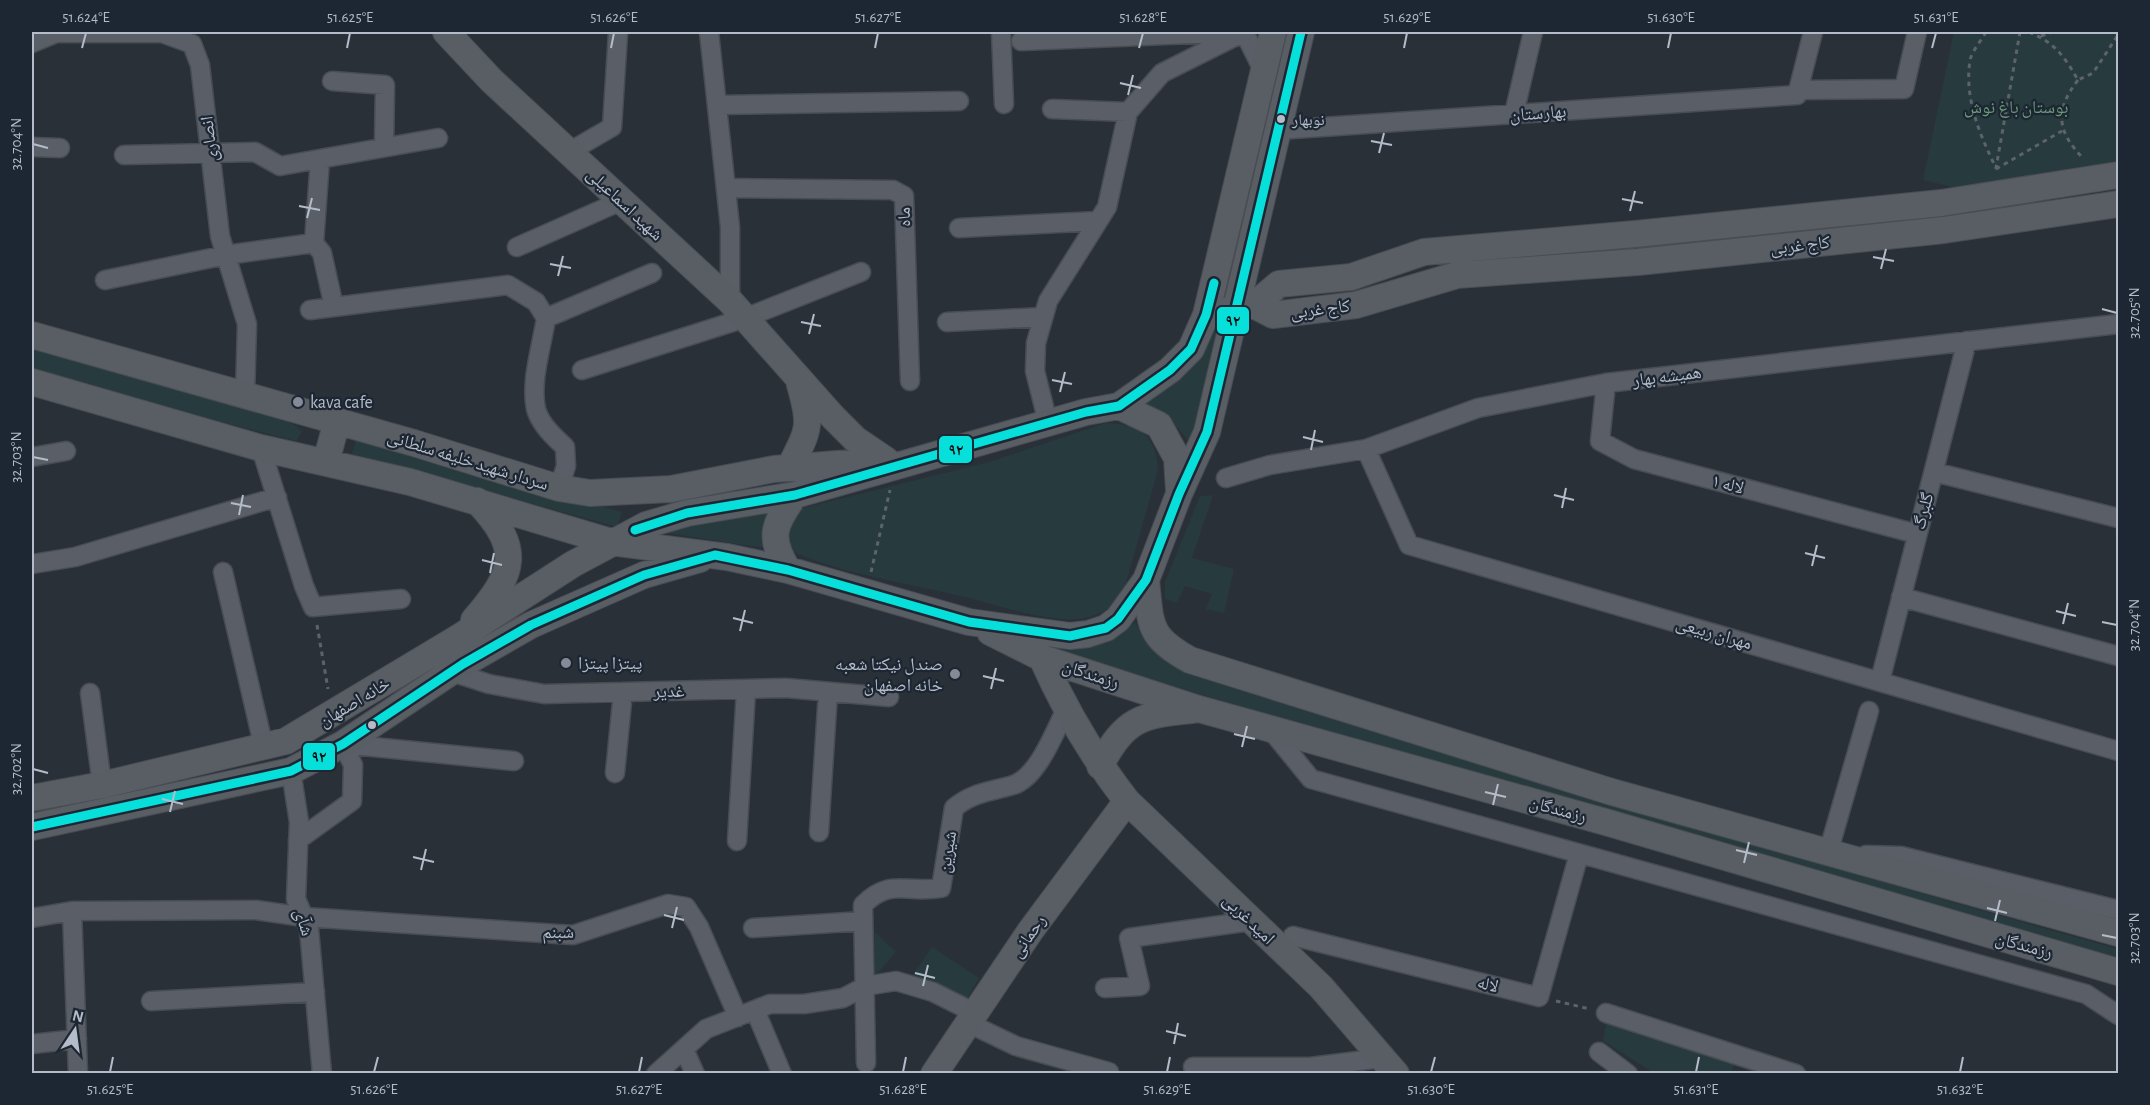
<svg xmlns="http://www.w3.org/2000/svg" width="2150" height="1105" viewBox="0 0 2150 1105" font-family="'Alegreya Sans','Noto Naskh Arabic',sans-serif">
	<style>
		.green { fill: #273a3e }
		.lines { fill: none; stroke-linecap: round; stroke-linejoin: round }
		.street-casing { stroke: #484c53; stroke-width: 21 }
		.secondary-casing { stroke: #484c53; stroke-width: 28 }
		.path { stroke: #5d636a; stroke-width: 3; stroke-dasharray: 4.5 4.5; stroke-linecap: butt }
		.street { stroke: #5a5e66; stroke-width: 18 }
		.secondary { stroke: #595d64; stroke-width: 26 }
		.bus-1-casing { stroke: #1d2633; stroke-width: 14 }
		.bus-1 { stroke: #07dfdb; stroke-width: 9 }
		.ticks { fill: none; stroke: #b4bcc9; stroke-width: 2 }
		.bus-dot { fill: #b4bcc9; stroke: #1d2633; stroke-width: 2 }
		.poi-dot { fill: #848b96; stroke: #1d2633; stroke-width: 2 }
		.labels { text-anchor: middle; stroke-width: 4.5; stroke-linejoin: round; paint-order: stroke }
		.bus-label { font-size: 16px; fill: #b4bcc9; stroke: #1d2633; text-anchor: start }
		.park-label { font-size: 18px; fill: #6b9a76; stroke: #1d2633 }
		.street-label { font-size: 18px; fill: #b4bcc9; stroke: #1d2633 }
		.poi-label { font-size: 18px; fill: #b4bcc9; stroke: #1d2633; text-anchor: start }
		.line-badge { stroke: #1d2633; stroke-width: 2 }
		.pale-badge-label { font-size: 16px; text-anchor: middle; font-weight: bold; fill: #111 }
		.neatline { fill: none; stroke: #b4bcc9; stroke-width: 2 }
		.ticks-label { font-size: 15px; text-anchor: middle; fill: #b4bcc9 }
	</style>
	<rect width="100%" height="100%" fill="#2a3038"/>
	<path class="green" d="M1954,32H2118V160L1982,194L1923,180Z
		M1222,331L1192,446C1175,421 1160,411 1132,402C1165,382 1200,370 1212,332Z
		M32,344L277,416L296,426L302,432L296,441L32,374Z
		M1106,423C1140,424 1156,435 1158,470L1122,597C1111,610 1095,617 1078,619C1044,622 995,604 961,596C916,585 820,570 784,546V531L799,509L989,462Z
		M356,439L622,512L617,527L352,454Z
		M1213,495L1192,558L1234,569L1224,613L1206,609L1212,594L1185,586L1177,603L1165,599V582L1200,496Z
		M770,510L763,535L770,549L660,532Z
		M1135,622L1146,640L1167,658C1483,759 1798,861 2118,949V961L1280,719L1026,640C1063,640 1105,648 1135,622Z
		M875,932L896,952L875,976Z
		M932,947L979,978L966,1000L911,977Z
		M1607,1017L1735,1062L1731,1073H1654L1603,1041Z"/>
	<g class="lines">
		<g class="street-casing">
			<path id="street" d="M709,32L730,227V301
				M1001,32L1004,104
				M1244,32L1264,72
				M1021,41L1238,32
				M32,43L56,33H162L192,44L200,65L220,236L247,324L245,395
				M332,81L385,85L384,147
				M1798,90L1904,89L1917,32
				M717,105L959,101
				M1052,109L1128,112
				M1514,114L1533,32
				M1278,130L1797,95L1813,32
				M32,147L60,148
				M569,152L612,127L618,33
				M124,155L255,152L280,166L438,138
				M726,188L893,190L904,196L910,381
				M959,228L1098,221
				M314,243L320,159
				M517,247L621,201
				M105,280L226,255L314,243L322,253L334,307
				M310,310L508,285L536,302L546,318C542,346 530,381 536,409C540,424 554,437 565,447L566,466L559,488
				M546,318L652,273
				M947,322L1043,317
				M582,370L745,318L861,272
				M1606,383L1600,441L1634,459L1917,534
				M1048,423L1035,371L1036,343L1048,301L1107,207L1128,112L1162,73L1244,32
				M261,448L304,586L313,607L401,599
				M1366,449L1409,545L2118,751
				M32,457L66,451
				M1934,472L2118,518
				M1226,478L1270,465L1366,449L1478,408L1606,383L2118,324
				M32,564L75,557L277,497
				M223,572L264,748
				M1901,597L2118,656
				M452,672L489,684L544,694L786,688L889,697
				M1880,681L1967,341
				M90,693L102,785
				M1271,730L1311,779L2086,994L2118,1015
				M343,744L514,761
				M291,771L299,822L296,899L309,929L322,1074
				M615,773L623,692
				M819,832L828,692
				M298,840L352,801L353,765L343,744
				M737,841L746,690
				M1838,853H1828L1869,711
				M1866,855L1901,856L2118,910
				M72,911L78,1074
				M32,918L72,911L256,910L304,917L573,935L668,904L686,907L699,927L738,1017
				M753,928L863,921
				M1293,936L1539,997L1579,854
				M1105,988L1140,986L1129,938L1251,921
				M151,1001L315,992
				M755,1010L782,1074
				M1606,1013L1796,1074
				M968,1023L1016,1046L1109,1072
				M32,1044L77,1039
				M684,1049L695,1074
				M1599,1052L1628,1074
				M866,1063L863,905C890,877 908,894 941,888L954,808C973,792 990,792 1013,785C1037,778 1055,732 1065,711
				M1193,1067H1310L1382,1058
				M656,1074L706,1029L770,1004H804L843,998L866,986L896,981L933,992L975,1013"/>
		</g>
		<g class="secondary-casing">
			<path id="secondary" d="M446,32L492,81L730,301L833,417L855,439L886,460
				M1254,305L1273,315L1356,305L1457,275L1638,262L1944,230L2118,204
				M1206,315L1254,305L1279,284L1351,277L1424,252L1635,234L1941,203L2118,175
				M32,335L414,443L559,488L590,493L671,489L774,469L875,461
				M32,382L261,448L410,482L611,542L727,557L788,570L969,622L1070,636L1088,634L1106,628L1118,619L1146,580L1179,494L1207,432L1301,32
				M1119,406L1170,370L1191,349L1206,315L1273,32
				M326,462L337,421
				M790,467C809,429 812,427 800,385
				M788,570C768,538 773,525 795,495
				M1146,580C1151,625 1147,636 1190,660L1612,792L2118,933
				M474,620C515,573 523,549 477,501
				M990,632L1042,658L1199,709L1609,823L2118,972
				M1042,658C1065,710 1092,756 1127,801L1321,987L1396,1074
				M1100,766C1125,719 1140,715 1192,710
				M32,798L102,785L286,741L458,638L573,564L646,525L687,513L795,495L1086,412L1119,406L1159,425L1177,458L1179,490
				M32,827L291,771L343,744L463,664L531,625L644,575L700,559
				M934,1074L1031,930L1127,801"/>
		</g>
		<path class="path" d="M1986,32C1981,41 1972,51 1970,60C1964,99 1980,135 1996,168L2020,32
			M2029,32C2055,43 2064,56 2078,80L2093,73L2118,35
			M2041,36L2053,32
			M2078,80C2054,111 2057,132 2084,159
			M1996,169L2062,131
			M871,572L890,490
			M317,625L328,689
			M1556,1001L1590,1009"/>
		<use href="#street" class="street"/>
		<use href="#secondary" class="secondary"/>
		<g class="bus-1-casing">
			<path id="bus-1" d="M635,530L687,513L795,495L1086,412L1119,406L1170,370L1191,349L1206,315L1214,283
				M32,827L291,771L343,744L463,664L531,625L644,575L715,555L788,570L969,622L1070,636L1106,628L1118,619L1146,580L1179,494L1207,432L1301,32"/>
		</g>
		<use href="#bus-1" class="bus-1"/>
	</g>
	<path class="ticks" d="M82,48L86,33M347,48L350,33M611,48L614,33M875,48L878,33M1139,48L1143,33M1404,48L1407,33M1668,48L1671,33M1932,48L1936,33M1120,83L1141,88M1128,95L1133,75M1371,141L1392,145M33,144L48,148M1379,153L1384,133M1622,199L1643,203M299,206L320,210M1630,211L1635,191M307,218L312,198M1873,257L1894,261M550,264L571,268M1881,269L1886,249M558,276L563,256M2102,309L2117,313M801,322L821,326M809,334L814,314M1052,380L1072,384M1060,392L1065,372M1303,437L1323,442M1311,450L1315,430M33,457L48,460M1554,495L1574,500M231,503L251,507M1562,508L1566,488M239,515L243,495M1805,553L1825,558M482,560L502,565M1812,566L1817,545M490,573L494,553M2056,611L2076,616M733,618L753,623M2102,622L2117,625M2063,624L2068,603M740,631L745,610M983,676L1004,681M991,689L996,668M1234,734L1255,739M1242,747L1247,726M33,769L48,773M1485,792L1506,797M162,799L183,804M1493,805L1498,784M170,812L175,791M1736,850L1757,855M413,857L434,862M1744,863L1749,842M421,870L426,849M1987,908L2007,913M664,915L684,920M1995,921L2000,900M672,928L677,907M2102,935L2117,938M915,973L935,978M923,986L928,965M1166,1031L1186,1036M1174,1044L1178,1023M110,1072L113,1057M374,1072L378,1057M639,1072L642,1057M903,1072L906,1057M1167,1072L1170,1057M1431,1072L1435,1057M1696,1072L1699,1057M1960,1072L1963,1057"/>
	<g class="bus-dot">
		<circle cx="1281" cy="119" r="5"/>
		<circle cx="372" cy="725" r="5"/>
	</g>
	<g class="poi-dot">
		<circle cx="298" cy="402" r="6"/>
		<circle cx="566" cy="663" r="6"/>
		<circle cx="955" cy="674" r="6"/>
	</g>
	<g class="labels">
		<g class="bus-label">
			<text x="1292" y="125">نوبهار</text>
		</g>
		<g class="park-label">
			<text x="2016" y="113">بوستان باغ نوش</text>
		</g>
		<g class="street-label">
			<text transform="translate(1538 113) rotate(-4)" y="6">بهارستان</text>
			<text transform="translate(209 139) rotate(-97)" y="6">انصاری</text>
			<text transform="translate(625 204) rotate(43)" y="6">شهید اسماعیلی</text>
			<text transform="translate(904 217) rotate(-92)" y="6">ماه</text>
			<text transform="translate(1800 245) rotate(-6)" y="6">کاج غربی</text>
			<text transform="translate(1320 309) rotate(-7)" y="6">کاج غربی</text>
			<text transform="translate(1667 376) rotate(-7)" y="6">همیشه بهار</text>
			<text transform="translate(468 460) rotate(17)" y="6">سردار شهید خلیفه سلطانی</text>
			<text transform="translate(1728 484) rotate(15)" y="6">لاله ۱</text>
			<text transform="translate(1923 511) rotate(-75)" y="6">گلبرگ</text>
			<text transform="translate(1714 633) rotate(16)" y="6">مهران ربیعی</text>
			<text transform="translate(1091 674) rotate(18)" y="6">رزمندگان</text>
			<text transform="translate(669 691) rotate(-1)" y="6">غدیر</text>
			<text transform="translate(354 702) rotate(-31)" y="6">خانه اصفهان</text>
			<text transform="translate(1558 809) rotate(15)" y="6">رزمندگان</text>
			<text transform="translate(947 852) rotate(-81)" y="6">شیرین</text>
			<text transform="translate(1249 919) rotate(44)" y="6">امید غربی</text>
			<text transform="translate(304 922) rotate(72)" y="6">شآی</text>
			<text transform="translate(558 932) rotate(-1)" y="6">شبنم</text>
			<text transform="translate(1028 936) rotate(-55)" y="6">رحمانی</text>
			<text transform="translate(2024 945) rotate(15)" y="6">رزمندگان</text>
			<text transform="translate(1488 984) rotate(14)" y="6">لاله</text>
		</g>
		<g class="poi-label">
			<text x="310" y="408">kava cafe</text>
			<text x="578" y="669">پیتزا پیتزا</text>
			<text x="943" y="670" text-anchor="end">صندل نیکتا شعبه<tspan x="943" dy="21">خانه اصفهان</tspan></text>
		</g>
	</g>
	<g class="line-badge">
		<rect x="1216" y="306" width="34" height="29" rx="6" fill="#07dfdb"/>
		<rect x="938" y="435" width="35" height="29" rx="6" fill="#07dfdb"/>
		<rect x="302" y="742" width="34" height="29" rx="6" fill="#07dfdb"/>
	</g>
	<g class="pale-badge-label">
		<text x="1233" y="326">۹۲</text>
		<text x="956" y="455">۹۲</text>
		<text x="319" y="762">۹۲</text>
	</g>
	<rect width="2150" height="1105" fill="none" stroke="#1d2633" stroke-width="66"/>
	<g transform="translate(75 1030) rotate(13)" stroke="#1d2633" stroke-width="4.5" paint-order="stroke">
	<path d="M0-4.5L10 22L0 15L-10 22Z" fill="#b4bcc9"/>
	<text y="-9" font-size="16" font-weight="bold" text-anchor="middle" fill="#b4bcc9">N</text>
	</g>
	<rect x="33" y="33" width="2084" height="1039" class="neatline"/>
	<g class="ticks-label">
		<text x="86" y="22">51.624°E</text>
		<text x="350" y="22">51.625°E</text>
		<text x="614" y="22">51.626°E</text>
		<text x="878" y="22">51.627°E</text>
		<text x="1143" y="22">51.628°E</text>
		<text x="1407" y="22">51.629°E</text>
		<text x="1671" y="22">51.630°E</text>
		<text x="1936" y="22">51.631°E</text>
		<text transform="translate(16 144) rotate(-90)" y="5">32.704°N</text>
		<text transform="translate(2134 313) rotate(-90)" y="5">32.705°N</text>
		<text transform="translate(16 457) rotate(-90)" y="5">32.703°N</text>
		<text transform="translate(2134 625) rotate(-90)" y="5">32.704°N</text>
		<text transform="translate(16 769) rotate(-90)" y="5">32.702°N</text>
		<text transform="translate(2134 938) rotate(-90)" y="5">32.703°N</text>
		<text x="110" y="1094">51.625°E</text>
		<text x="374" y="1094">51.626°E</text>
		<text x="639" y="1094">51.627°E</text>
		<text x="903" y="1094">51.628°E</text>
		<text x="1167" y="1094">51.629°E</text>
		<text x="1431" y="1094">51.630°E</text>
		<text x="1696" y="1094">51.631°E</text>
		<text x="1960" y="1094">51.632°E</text>
	</g>
</svg>
